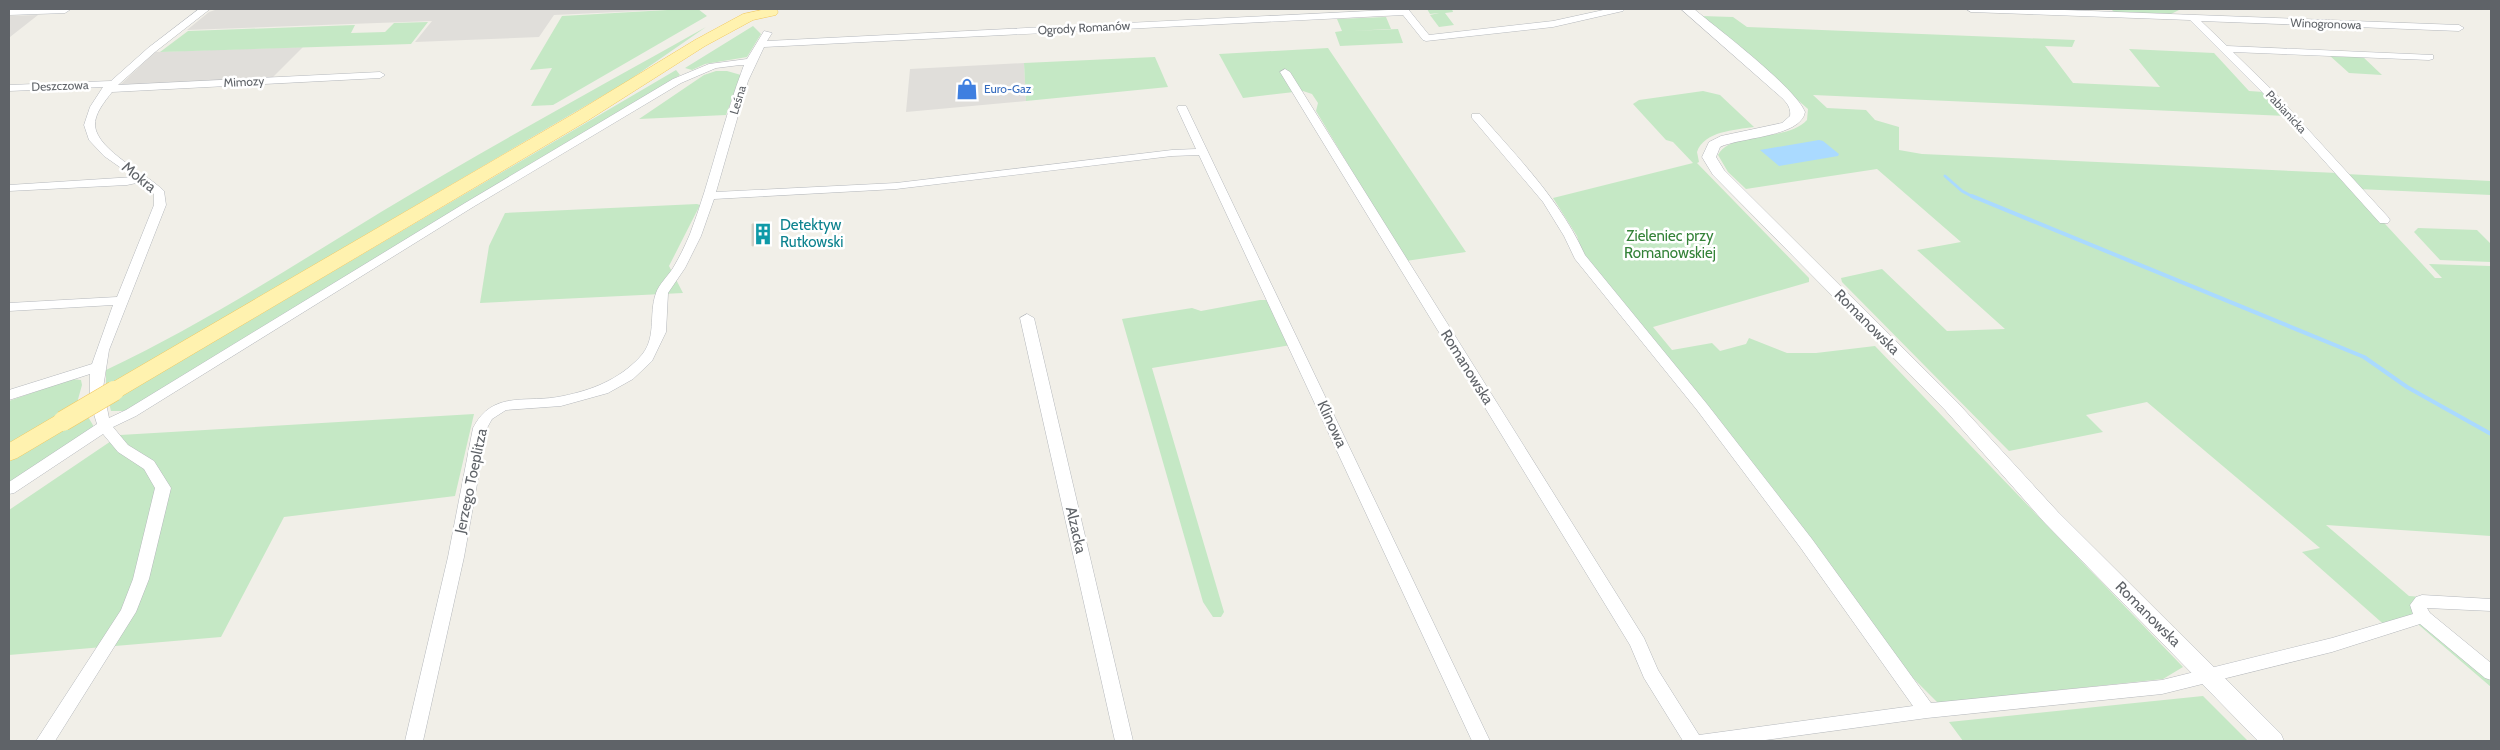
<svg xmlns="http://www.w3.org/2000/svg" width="2500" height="750" viewBox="0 0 2500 750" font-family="Cabin,sans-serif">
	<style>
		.industrial { fill: #e0deda }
		.green { fill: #c5e8c5 }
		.water { fill: #aadaff }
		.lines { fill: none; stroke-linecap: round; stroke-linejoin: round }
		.stream-far1 { stroke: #aadaff; stroke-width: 3 }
		.stream { stroke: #aadaff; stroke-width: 4 }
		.building { fill: #cccac5; stroke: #d6d1c6 }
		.minor-casing { stroke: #b5b8bc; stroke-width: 1 }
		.tertiary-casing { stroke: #b5b8bc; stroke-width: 1 }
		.secondary-casing { stroke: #b6babf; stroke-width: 1 }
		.primary-casing { stroke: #f2c960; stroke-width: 1 }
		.minor { fill: #fff; fill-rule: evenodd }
		.tertiary { fill: #fff; fill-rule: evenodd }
		.secondary { fill: #fff; fill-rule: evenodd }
		.primary { fill: #fff2af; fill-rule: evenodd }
		.primary-bridge-casing { stroke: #f2c960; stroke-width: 21; stroke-linecap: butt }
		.primary-bridge { stroke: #fff2af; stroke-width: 20 }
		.labels { text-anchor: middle; stroke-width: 5; stroke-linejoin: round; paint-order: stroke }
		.far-street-label { font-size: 12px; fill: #5f6368; stroke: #fff }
		.far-shop-label { font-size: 12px; fill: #366cbe; stroke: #fff; text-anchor: start }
		.street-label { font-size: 15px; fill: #5f6368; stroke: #fff }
		.culture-label { font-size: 15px; fill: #0d838f; stroke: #fff; text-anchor: start }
		.park-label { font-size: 15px; fill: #348238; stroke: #fff }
	</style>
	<rect width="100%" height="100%" fill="#f1efe8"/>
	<path class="industrial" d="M218,9H683L554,15L539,37L415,42L432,21L187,30L209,12Z
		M38,15L10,37H9V16Z
		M303,47L272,78L120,85L155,52Z
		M1024,63L1026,101L906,112L910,69Z"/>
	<path class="green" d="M685,9H698L707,16L553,105L531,106L552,68L530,70L562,16Z
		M1427,9H1452L1453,12L1445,13L1454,25L1439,27L1430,15L1439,13L1430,14Z
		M2111,9H2181L2171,14L2114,12Z
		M1701,16L1733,17L1747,27L2075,40L2072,47L2045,46L2073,83L2160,87L2129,49L2214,53L2249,91L2264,92L2286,116L1813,95L1827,108L1866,110L1875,120L1899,127V150L1922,154L2338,173L2435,278H2442L2429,264L2491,266V536L2326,525L2409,596L2422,597L2423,617L2491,673V687L2413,620L2389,629L2302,552L2320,548L2147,402L2086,415L2103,432L2009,451L1842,282L1841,278L1882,269L1947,331L2005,329L1917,250L1961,242L1877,169L1746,189L1728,172L1718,155C1733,129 1785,143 1807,120L1808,109Z
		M1386,17L1391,29L1351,31L1398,29L1403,43L1340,46L1335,32L1342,31L1337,19Z
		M428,22L411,44L160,52L188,31L355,25L351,33L385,32L394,23Z
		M753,26L761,34L747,57L705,64L692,70L685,68Z
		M706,27L628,81L106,387V370C201,325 291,267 381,212C487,148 597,88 706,27Z
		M1328,48L1466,252L1406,261L1316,111L1318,103L1312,94L1303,91L1243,98L1219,54Z
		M2329,55L2362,56L2382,75L2349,73Z
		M1155,57L1168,87L1026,101L1024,63Z
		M676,70L680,75L125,411H111L109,403Z
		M716,71H727L741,75L726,115L639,119L704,75Z
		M1703,91L1720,95L1754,127C1735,130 1704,131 1697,152L1699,162L1697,163L1809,278V282L1653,327L1672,350L1712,343L1720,351L1746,344L1749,338L1787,353H1816L1875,346L2183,667L2163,679L1938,703L1909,674L1583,255L1577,236L1553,198L1693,163L1673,142L1666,140L1633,104L1639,100Z
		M2345,174L2491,181V195L2358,189Z
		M697,204L700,205L669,266L683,293L480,303L489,246L505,213Z
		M2418,228L2477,230L2491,244V262L2440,260L2414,232Z
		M1260,300H1268L1291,345L1152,368L1224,612L1221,617H1213L1203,602L1122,319L1192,308L1201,311Z
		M71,379L81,380L82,385L77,403L9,444V401Z
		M474,414L455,496L284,517L221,637L9,655V510L120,435Z
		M87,415L94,427L9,484V461Z
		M2203,696L2248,741H1963L1949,722Z"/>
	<path class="water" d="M1819,140L1823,141L1839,154L1838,156L1779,166L1760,150Z"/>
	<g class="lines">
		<path class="stream-far1" d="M1945,176L1962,191L1975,198"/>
		<path class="stream" d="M1972,196L2364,357L2407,387L2491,434"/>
	</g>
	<path class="building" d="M770,223V243L752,246V224Z"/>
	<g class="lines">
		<g class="minor-casing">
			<path id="minor" d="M199,9H210L155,52L118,85L380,72L385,75L380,78L112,92C105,101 94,114 95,126C98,151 146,173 164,191L166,205L109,350L103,388L109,418L126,410L465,203L673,79L709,64L747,59L764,31L772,33L767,41L1408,9L1429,35L1553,21L1608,9H1625L1623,11L1553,27L1426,41L1423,40L1403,15L764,47L748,81L716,192L896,183L1172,150L1196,149L1177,108L1178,106H1186L1490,741H1472L1199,155L1172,156L896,189L714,199L701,236L685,268L668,293L666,332L652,361L633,379L608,393L561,406L506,410L492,419L487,428L464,557L423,741H405L448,557L473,428C493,389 527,404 563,396C592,390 618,380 639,358C658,339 648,315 656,293C659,284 668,276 673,268C679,258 685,246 690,234C711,179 723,120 744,65H740L716,68L681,83L473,207L136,416L113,427L128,445L154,461L171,488L149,579L136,612L55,741H36L121,610L133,579L155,488L144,469L118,452L103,434L14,493L9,494V482L97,424L90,401V374L9,400V390L92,364L113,305L9,311V303L117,297L154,205V194L141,182L127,185L9,191V185L134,177L104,156L89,140L84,125L90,107L103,87L9,91V85L111,81L148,48Z
				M1966,9H2038L2459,25L2464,28L2459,31L2201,21L2227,46L2433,55V59L2429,60L2233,52L2272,90L2388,217L2390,220L2388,223H2380L2264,94L2190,20L1971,12Z
				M1285,69L1290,72L1644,638L1658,670L1699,735L1913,706L1800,547L1697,410L1575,259L1564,236L1543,202L1472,118V114H1480C1519,159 1560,200 1585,255L1707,404L1812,539L1931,703L2162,680L2332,638L2413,614L2410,605L2416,597L2422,595L2491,599V611L2427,608L2430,613L2491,663V680L2485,678L2420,624L2332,652L2162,694L1927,718L1758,741H1683L1644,678L1630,645L1280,72Z
				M1027,314L1034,318L1133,741H1115L1020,318Z"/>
		</g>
		<g class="tertiary-casing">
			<path id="tertiary" d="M1681,9H1694C1718,29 1795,87 1805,112C1801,137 1741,137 1720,147L1716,157L1724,170L1957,402L2058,512L2281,734L2284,741H2258L2044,522L1945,410L1713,175L1702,157L1709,142L1721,136L1782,123L1790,116C1792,105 1782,98 1774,91Z"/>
		</g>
		<g class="secondary-casing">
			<path id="secondary" d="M9,9H71L65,13L9,15Z"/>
		</g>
		<g class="primary-casing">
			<path id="primary" d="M766,9H776L778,12L776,15L753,20L705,46L587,121L122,396L114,398L106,396L103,391L106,386L575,113L695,40L743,14Z
				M63,414L71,416L74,421L71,426L17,458L9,461V443L55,416Z"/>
		</g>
		<use href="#minor" class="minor"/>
		<use href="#tertiary" class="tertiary"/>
		<use href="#secondary" class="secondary"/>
		<use href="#primary" class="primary"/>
		<g class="primary-bridge-casing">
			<path id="primary-bridge" d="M63,421L114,391"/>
		</g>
		<use href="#primary-bridge" class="primary-bridge"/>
	</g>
	<defs>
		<g id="shop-bare" transform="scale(1.725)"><path d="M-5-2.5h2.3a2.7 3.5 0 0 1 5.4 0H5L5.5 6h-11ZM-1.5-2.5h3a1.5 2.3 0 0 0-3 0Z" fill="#3f7fe0" stroke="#fff" stroke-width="2.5" paint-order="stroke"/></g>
		<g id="building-bare" transform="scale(1.725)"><path d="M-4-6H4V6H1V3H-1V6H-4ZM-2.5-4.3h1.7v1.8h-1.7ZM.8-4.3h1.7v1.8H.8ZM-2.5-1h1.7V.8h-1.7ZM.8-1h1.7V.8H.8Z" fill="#0f9aa8" stroke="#fff" stroke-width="2.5" paint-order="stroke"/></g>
	</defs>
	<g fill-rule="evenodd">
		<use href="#shop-bare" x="967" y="89"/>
		<use href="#building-bare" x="763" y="234"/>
	</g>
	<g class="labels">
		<g class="far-street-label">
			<text transform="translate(2326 24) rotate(2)" y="4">Winogronowa</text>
			<text transform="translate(1084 28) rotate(-3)" y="4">Ogrody Romanów</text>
			<text transform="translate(244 82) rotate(-3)" y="4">Mimozy</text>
			<text transform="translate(60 86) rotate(-2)" y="4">Deszczowa</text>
			<text transform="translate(738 100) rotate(-73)" y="4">Leśna</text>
			<text transform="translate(2286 112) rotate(47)" y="4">Pabianicka</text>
		</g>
		<g class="far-shop-label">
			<text x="984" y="93">Euro-Gaz</text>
		</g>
		<g class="street-label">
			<text transform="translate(139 177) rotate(39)" y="5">Mokra</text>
			<text transform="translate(1867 322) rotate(45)" y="5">Romanowska</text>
			<text transform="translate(1467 367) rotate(58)" y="5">Romanowska</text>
			<text transform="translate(1332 424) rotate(65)" y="5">Klinowa</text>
			<text transform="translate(471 481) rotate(-78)" y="5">Jerzego Toeplitza</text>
			<text transform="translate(1076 530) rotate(77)" y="5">Alzacka</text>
			<text transform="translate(2148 614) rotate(45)" y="5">Romanowska</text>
		</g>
		<g class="culture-label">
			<text x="780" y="230">Detektyw<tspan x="780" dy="17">Rutkowski</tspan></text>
		</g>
		<g class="park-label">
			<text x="1670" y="241">Zieleniec przy<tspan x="1670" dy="17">Romanowskiej</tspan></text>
		</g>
	</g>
	<rect width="2500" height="750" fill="none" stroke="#5f6368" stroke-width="20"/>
</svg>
